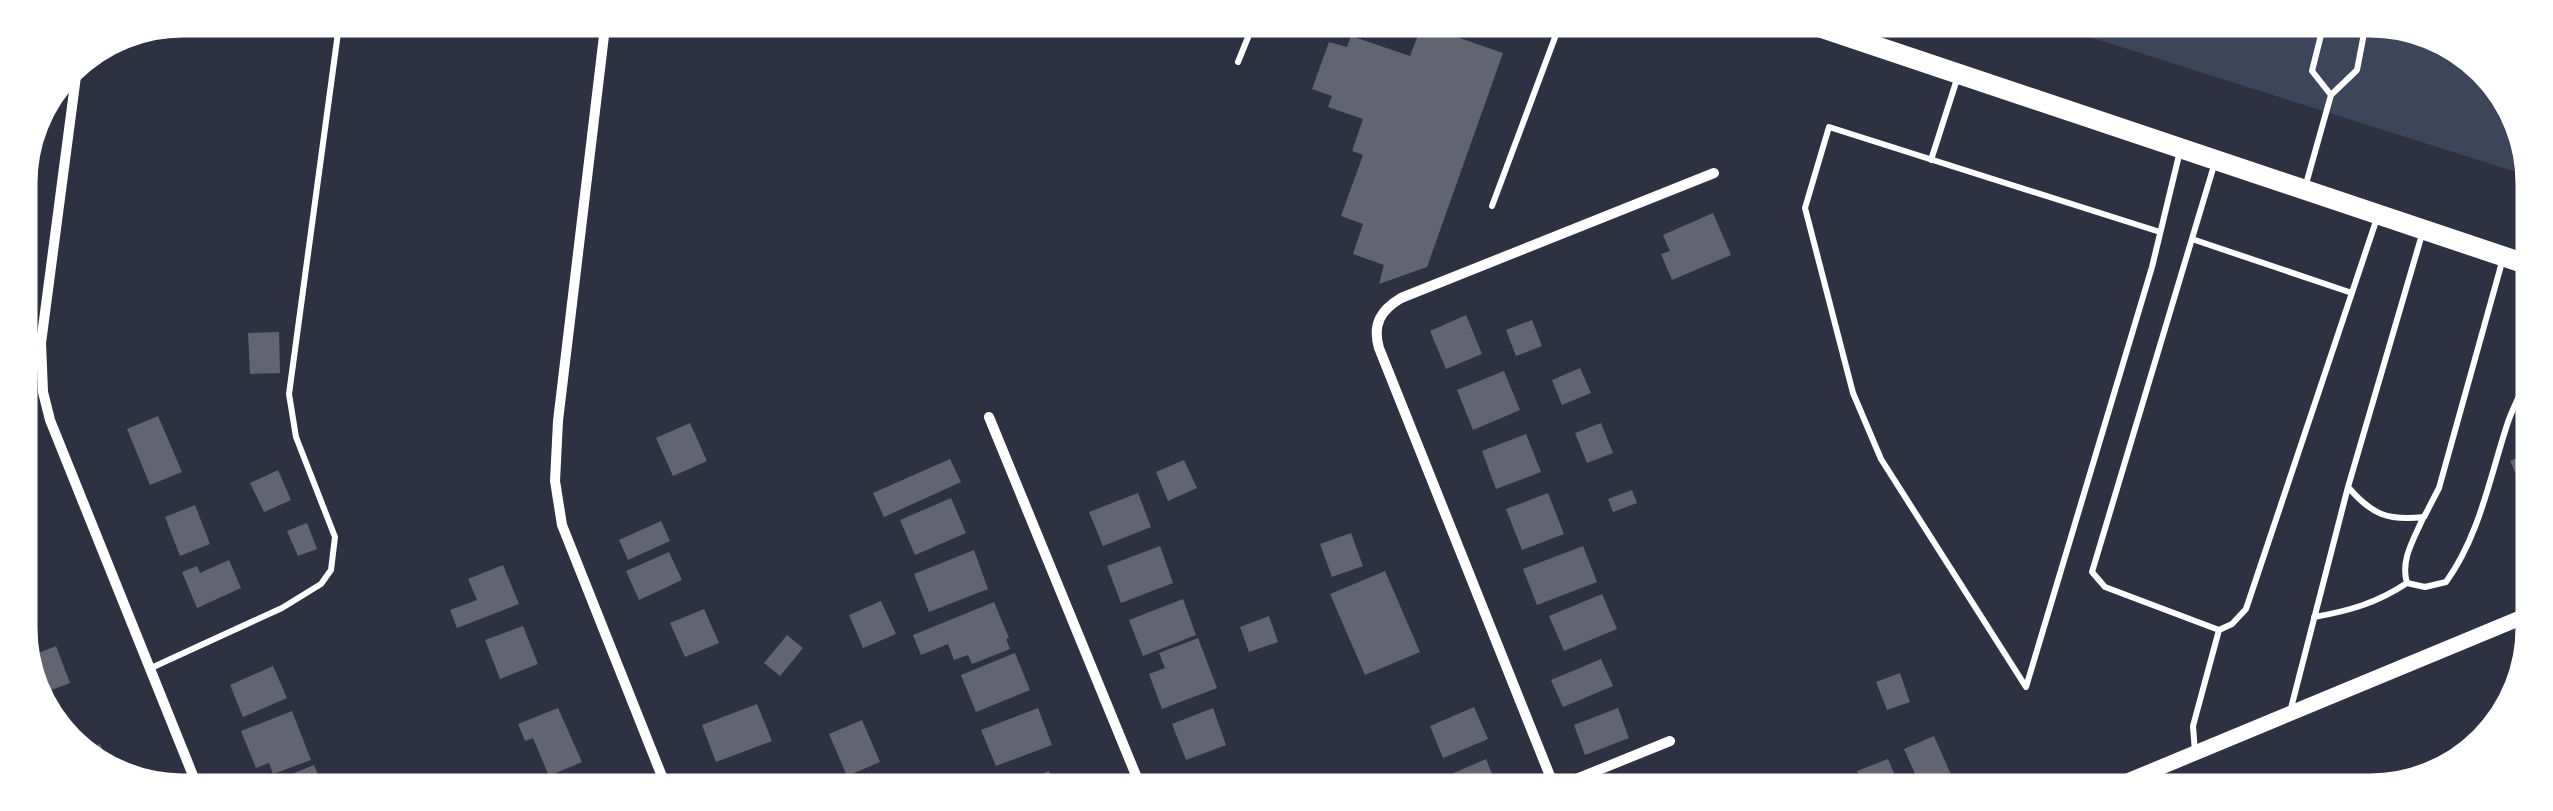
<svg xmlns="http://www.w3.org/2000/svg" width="2553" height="811" viewBox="0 0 2553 811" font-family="Montserrat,sans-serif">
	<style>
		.green { fill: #3c4559 }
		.building { fill: #626471 }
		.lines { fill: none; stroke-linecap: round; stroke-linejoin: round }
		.service { stroke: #fff; stroke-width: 6 }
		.minor { stroke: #fff; stroke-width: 10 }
		.tertiary { stroke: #fff; stroke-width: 15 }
		.primary { stroke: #fff; stroke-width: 20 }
		.rim { fill: none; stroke: #fff; stroke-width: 5 }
	</style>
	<rect width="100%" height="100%" fill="#2d3142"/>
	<path class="green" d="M2042,22L2413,23L2494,74L2532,151V177Z"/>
	<path class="building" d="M1422,25L1503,53L1427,267L1379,284L1384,265L1353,254L1363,224L1341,216L1363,155L1352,151L1363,119L1328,107L1332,96L1312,89L1329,42L1347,47L1351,36L1410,56Z
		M1713,213L1731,255L1672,280L1661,254L1670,251L1663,235Z
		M1466,315L1482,354L1446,369L1430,331Z
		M1532,320L1542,346L1516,356L1506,330Z
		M279,332L280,373L250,374L248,333Z
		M1580,368L1591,393L1562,405L1552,380Z
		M1504,371L1520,410L1473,430L1457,390Z
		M158,416L182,472L150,485L127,429Z
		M690,423L707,461L673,476L656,438Z
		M1601,423L1613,453L1587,463L1575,433Z
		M1526,434L1541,472L1496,489L1482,451Z
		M2531,451V508L2510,461Z
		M950,459L961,482L884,517L873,493Z
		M1184,460L1197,488L1168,501L1156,472Z
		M278,470L291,500L264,512L250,483Z
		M1632,490L1637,503L1613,512L1608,499Z
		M1138,493L1151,527L1103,546L1089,512Z
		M1548,493L1564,534L1522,550L1506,509Z
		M951,498L966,533L915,555L900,520Z
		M195,505L210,544L180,556L165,517Z
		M661,521L670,541L628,560L619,540Z
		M307,523L317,549L298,556L287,531Z
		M1351,533L1363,566L1332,577L1320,544Z
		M1160,546L1173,583L1121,603L1107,566Z
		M1583,546L1597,582L1537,605L1523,569Z
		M974,550L988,589L929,612L914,574Z
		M669,552L682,580L639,600L626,571Z
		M229,560L241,588L197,608L182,572L197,566L200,573Z
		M503,565L519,604L457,628L450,610L477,600L468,579Z
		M1385,571L1420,652L1365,675L1330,594Z
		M1602,594L1617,629L1564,651L1549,616Z
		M1183,599L1196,635L1143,656L1129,620Z
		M881,601L896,634L863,648L849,615Z
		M994,602L1009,638L1006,639L1010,649L972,664L968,655L954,660L948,644L921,655L913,635Z
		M704,609L719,643L685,657L670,623Z
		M1269,616L1278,642L1249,652L1240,627Z
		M523,626L538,664L500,679L485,640Z
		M787,635L803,648L780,676L764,663Z
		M1198,638L1217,688L1162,709L1149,674L1165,668L1159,653Z
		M56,646L70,683L38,695L21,660Z
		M1015,653L1030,690L976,712L961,675Z
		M1601,659L1613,686L1563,707L1551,680Z
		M273,666L287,698L243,717L230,685Z
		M1900,673L1910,702L1887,710L1876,682Z
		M757,704L772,741L716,762L702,725Z
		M1474,707L1488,739L1443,758L1430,726Z
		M558,708L582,762L549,776L533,738L525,741L518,724Z
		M1038,708L1052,745L996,766L981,730Z
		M1213,708L1226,745L1186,760L1172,724Z
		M1618,708L1629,738L1585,755L1574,725Z
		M292,711L311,760L273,774L269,763L256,768L241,731Z
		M862,720L880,762L847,776L829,734Z
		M1934,736L1953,779L1923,792L1904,749Z
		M100,744L111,770L82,752Z
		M1486,759L1499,791H1455L1449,775Z
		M1888,759L1902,792H1865L1857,771Z
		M314,765L324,788H257Z
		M1049,771L1057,790H1004Z
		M1841,780L1846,792H1814Z"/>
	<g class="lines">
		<path class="service" d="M2324,23L2312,71L2331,95
			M1238,62L1255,20
			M1931,160L1958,76
			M2215,162L2092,572L2105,587L2219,630L2232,624L2246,609L2377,218
			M2306,184L2331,95L2357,70L2366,23
			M1492,206L1557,32L1529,21
			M2423,231L2348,487C2372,515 2388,521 2424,517L2439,488L2502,262
			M2160,232L1829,127L1805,208L1853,393L1881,459L2026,687L2152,267L2180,151
			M2192,239L2352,293
			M2423,518C2414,539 2400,560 2407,583L2425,587L2446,582C2480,535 2490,476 2508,422C2514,405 2523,388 2531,372
			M2314,617C2349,611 2377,603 2407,583
			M151,668L282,608L321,584L331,570L335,537L296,437L289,394L340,18
			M2290,712L2348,487
			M2195,752L2193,726L2219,630"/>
		<path class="minor" d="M606,19L558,421L555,481L562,525L667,789
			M78,61L41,343L43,392L50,420L198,788
			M989,417L1142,790
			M1554,788L1670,741
			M1556,791L1379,348C1372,324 1381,310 1401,298L1714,173"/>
		<path class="tertiary" d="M2101,792L2530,614"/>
		<path class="primary" d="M1804,22L2532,266"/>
	</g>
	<path d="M0 0H2553V811H0ZM183 35H2370A148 148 0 0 1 2518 183V628A148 148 0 0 1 2370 776H183A148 148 0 0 1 35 628V183A148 148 0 0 1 183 35Z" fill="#fff" fill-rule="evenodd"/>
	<path class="rim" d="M183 35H2370A148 148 0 0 1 2518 183V628A148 148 0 0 1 2370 776H183A148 148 0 0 1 35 628V183A148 148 0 0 1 183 35Z"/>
</svg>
